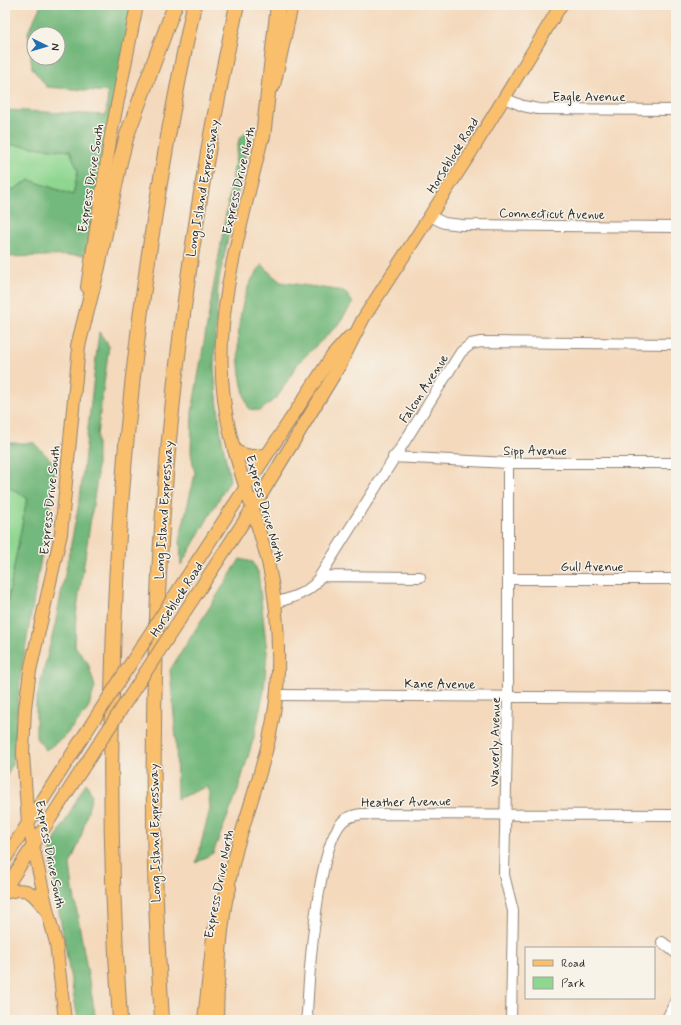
<svg xmlns="http://www.w3.org/2000/svg" width="681" height="1025" viewBox="0 0 681 1025" font-family="Mynerve,sans-serif">
	<style>
		.green { fill: #8fd791; stroke: #5d815e }
		.forest { fill: #73b87b; stroke: #4f7253; fill-rule: evenodd }
		.lines { fill: none; stroke-linecap: round; stroke-linejoin: round }
		.minor-casing { stroke: #908274; stroke-width: 12 }
		.major-casing { stroke: #908274; stroke-width: 14 }
		.highway-casing { stroke: #908274; stroke-width: 16 }
		.minor { stroke: #fff; stroke-width: 10 }
		.major { stroke: #f9bf6d; stroke-width: 12 }
		.highway { stroke: #f9bf6d; stroke-width: 14 }
		.major-bridge-casing { stroke: #908274; stroke-width: 14; stroke-linecap: butt }
		.major-bridge { stroke: #f9bf6d; stroke-width: 12 }
		.labels { text-anchor: middle; stroke-width: 3; stroke-linejoin: round; paint-order: stroke }
		.street-label { font-size: 13px; fill: #2b2b2b; stroke: #f7f3e8 }
	</style>
	<rect width="100%" height="100%" fill="#f7f3e8"/>
	<filter id="ink" filterUnits="userSpaceOnUse"><feTurbulence type="fractalNoise" baseFrequency=".025" numOctaves="2"/><feDisplacementMap in="SourceGraphic" scale="8" xChannelSelector="R" yChannelSelector="G"/><feConvolveMatrix kernelMatrix="1 2 1 2 8 2 1 2 1" color-interpolation-filters="sRGB"/></filter>
	<filter id="wash" filterUnits="userSpaceOnUse"><feTurbulence type="fractalNoise" baseFrequency=".012" numOctaves="4" result="noise"/><feDisplacementMap in="SourceGraphic" scale="16" xChannelSelector="R" yChannelSelector="G"/><feGaussianBlur stdDeviation="0.9" result="paint"/><feColorMatrix in="noise" values="0 0 0 0 0 0 0 0 0 0 0 0 0 0 0 0 0 1.4 0 .05"/><feComposite in="paint" operator="in"/></filter>
	<g filter="url(#wash)">
		<rect width="100%" height="100%" fill="#f4d9bc"/>
		<path class="green" d="M5,144L70,151L78,170L73,195L30,180L5,194Z
			M5,485L27,498L5,614Z"/>
		<path class="forest" d="M41,5H137L85,255L5,257V194L30,180L73,195L78,170L70,151L5,144V110L106,115L108,92L47,87L32,68L28,32ZM34,34H58V58H34Z
			M252,126L218,284L214,368L221,435L230,480L181,565L180,537L195,474L191,453L192,412L239,139Z
			M262,264L271,274L281,282L344,291L353,303L336,327L299,362L278,396L260,411L249,409C235,374 234,320 249,285C252,278 258,271 262,264Z
			M99,332L109,346L97,435V479L76,615L75,647L88,663L95,687L88,709L64,737L46,750L36,738V701L55,625L80,498Z
			M5,443H34L57,466L21,673L12,764L5,780V614L27,498L5,485Z
			M240,559L253,562L258,572L267,652L264,691L254,737L237,793L213,853L196,863L210,809L208,786L177,799L176,739L170,670Z
			M86,783L92,795L80,841L70,864L73,890L96,1020H78L52,872L51,847Z"/>
	</g>
	<g filter="url(#ink)">
		<g class="lines">
			<g class="minor-casing">
				<path id="minor" d="M504,98L523,106L538,109L676,110
					M430,216L444,223L462,225L676,227
					M393,457L508,463H676
					M508,463V697L504,875L513,911L511,1020
					M320,576L420,577
					M509,579H676
					M275,603C290,598 303,595 315,584L461,352L471,344L481,342L676,344
					M277,695L676,698
					M662,942L676,953
					M308,1020L307,1013C309,974 317,846 343,821C349,816 355,815 362,814L676,815
					M665,1020L668,1017L676,1000"/>
			</g>
			<g class="major-casing">
				<path id="major" d="M274,86L292,5
					M87,287L111,135L137,5
					M234,450C246,456 254,458 267,454
					M184,581L332,356L349,337
					M184,613L258,500L340,365L363,319L468,157L561,5
					M5,859L81,740
					M5,889L81,771
					M5,893C27,886 32,891 45,909
					M65,1020L56,943L48,913L28,823L23,754L25,708L30,671L61,534L80,336
					M217,1020C218,962 222,904 237,848C254,789 277,733 278,671C279,635 276,597 268,562C254,507 231,455 224,399C212,308 245,217 264,129"/>
			</g>
			<g class="highway-casing">
				<path id="highway" d="M263,137L278,5
					M78,346L98,267L120,162L127,135L175,5
					M120,1020C96,675 121,343 194,5
					M162,1020C139,675 163,343 237,5
					M205,1020L215,928L229,888"/>
			</g>
			<use href="#minor" class="minor"/>
			<use href="#major" class="major"/>
			<use href="#highway" class="highway"/>
			<g class="major-bridge-casing">
				<path id="major-bridge" d="M81,740L184,581
					M81,771L184,613"/>
			</g>
			<use href="#major-bridge" class="major-bridge"/>
		</g>
	</g>
	<g class="labels">
		<g class="street-label">
			<text x="589" y="101">Eagle Avenue</text>
			<text transform="translate(452 155) rotate(-58)" y="5">Horseblock Road</text>
			<text transform="translate(90 178) rotate(-81)" y="5">Express Drive South</text>
			<text transform="translate(238 180) rotate(-77)" y="5">Express Drive North</text>
			<text transform="translate(202 188) rotate(-80)" y="5">Long Island Expressway</text>
			<text transform="translate(552 213) rotate(1)" y="5">Connecticut Avenue</text>
			<text transform="translate(423 388) rotate(-57)" y="5">Falcon Avenue</text>
			<text x="535" y="455">Sipp Avenue</text>
			<text transform="translate(49 500) rotate(-84)" y="5">Express Drive South</text>
			<text transform="translate(266 508) rotate(74)" y="5">Express Drive North</text>
			<text transform="translate(163 510) rotate(-86)" y="5">Long Island Expressway</text>
			<text x="592" y="571">Gull Avenue</text>
			<text transform="translate(176 599) rotate(-57)" y="5">Horseblock Road</text>
			<text transform="translate(440 683) rotate(1)" y="5">Kane Avenue</text>
			<text transform="translate(494 742) rotate(-89)" y="5">Waverly Avenue</text>
			<text transform="translate(406 801) rotate(-1)" y="5">Heather Avenue</text>
			<text transform="translate(154 833) rotate(-91)" y="5">Long Island Expressway</text>
			<text transform="translate(51 854) rotate(79)" y="5">Express Drive South</text>
			<text transform="translate(218 884) rotate(-79)" y="5">Express Drive North</text>
		</g>
	</g>
	<rect width="681" height="1025" fill="none" stroke="#f7f3e8" stroke-width="20"/>
	<rect x="525" y="947" width="130" height="52" fill="#f7f3e8" stroke="#a5a39c"/>
	<rect x="533" y="960" width="20" height="6" fill="#f9bf6d" stroke="#a5a39c"/>
	<text x="561" y="967" font-size="12" fill="#2b2b2b">Road</text>
	<rect x="533" y="977" width="20" height="12" fill="#8fd791" stroke="#a5a39c"/>
	<text x="561" y="987" font-size="12" fill="#2b2b2b">Park</text>
	<g transform="translate(46 46) rotate(95)"><circle r="19" fill="#f7f3e8" stroke="#a5a39c"/>
	<path d="M0-3L7 15L0 10L-7 15Z" fill="#1f6fb2"/>
	<text y="-6" font-size="11" font-weight="bold" text-anchor="middle" fill="#2b2b2b">N</text>
	</g>
</svg>
